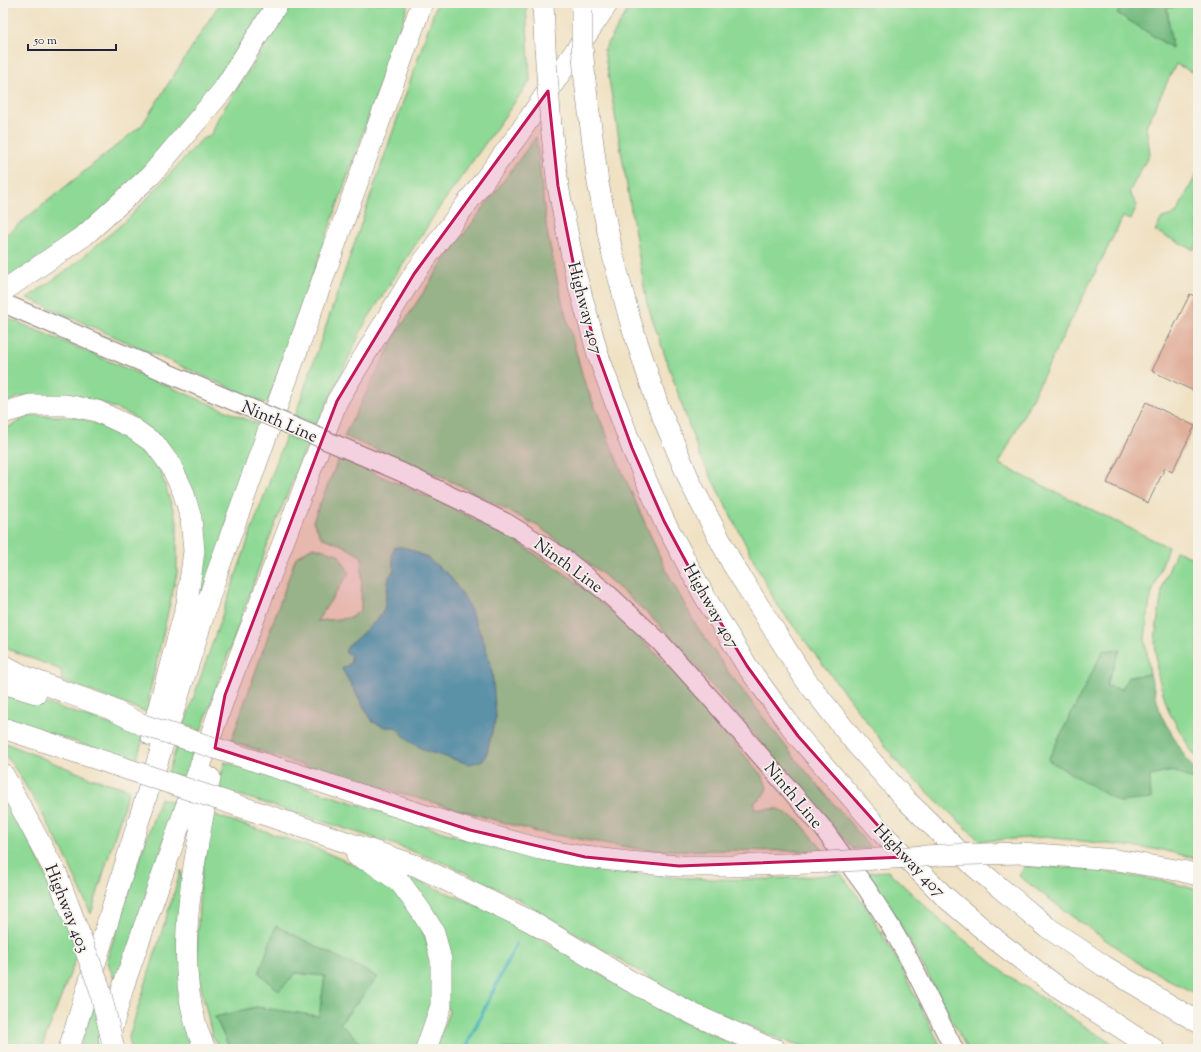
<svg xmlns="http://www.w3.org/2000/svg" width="1201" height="1052" viewBox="0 0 1201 1052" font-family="'Sorts Mill Goudy',serif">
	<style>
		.green { fill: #8ed995; stroke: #587e68; fill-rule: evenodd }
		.forest { fill: #72b97e; stroke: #4a6e5c }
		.water { fill: #42b1bc; stroke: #326a7c }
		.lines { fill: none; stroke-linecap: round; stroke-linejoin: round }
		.stream { stroke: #42b1bc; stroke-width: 3.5 }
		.building { fill: #e0ae9a }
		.major-casing { stroke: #89827f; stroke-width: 20 }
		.highway-casing { stroke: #89827f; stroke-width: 22 }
		.major { stroke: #fff; stroke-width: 18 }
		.highway { stroke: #fff; stroke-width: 21 }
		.major-bridge-casing { stroke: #89827f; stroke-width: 20; stroke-linecap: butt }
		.highway-bridge-casing { stroke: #89827f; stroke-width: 22; stroke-linecap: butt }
		.major-bridge { stroke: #fff; stroke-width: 18 }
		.highway-bridge { stroke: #fff; stroke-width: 21 }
		.marked { fill: #c2185b; fill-opacity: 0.2; stroke: #c2185b; stroke-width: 3; stroke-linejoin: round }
		.labels { text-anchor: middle; stroke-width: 3.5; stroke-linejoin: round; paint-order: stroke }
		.street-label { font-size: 17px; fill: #22223b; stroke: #f7f3e8 }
	</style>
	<rect width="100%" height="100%" fill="#f7f3e8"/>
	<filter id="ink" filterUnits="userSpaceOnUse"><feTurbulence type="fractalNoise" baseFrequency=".025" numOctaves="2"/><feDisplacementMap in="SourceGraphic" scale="8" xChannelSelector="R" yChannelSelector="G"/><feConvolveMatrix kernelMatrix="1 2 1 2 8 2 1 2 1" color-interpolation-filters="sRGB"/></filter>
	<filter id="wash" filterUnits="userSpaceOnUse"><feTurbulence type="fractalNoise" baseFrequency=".012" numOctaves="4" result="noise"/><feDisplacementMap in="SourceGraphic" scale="16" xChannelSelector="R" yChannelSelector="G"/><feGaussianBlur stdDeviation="0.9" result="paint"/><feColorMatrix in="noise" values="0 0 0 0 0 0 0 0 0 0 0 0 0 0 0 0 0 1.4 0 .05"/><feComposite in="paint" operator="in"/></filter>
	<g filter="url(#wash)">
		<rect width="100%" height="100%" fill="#f0e1c3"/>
		<path class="green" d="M220,3H272L177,142L106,216L3,287V237L142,125Z
			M292,3H409L267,404L27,298L70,268L129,218L203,138L212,134L218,118Z
			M437,3H526L530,81L439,208L365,323L317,425L295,416Z
			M632,3H1126L1118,13L1172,48L1167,8L1193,3H1198V75L1176,64L1146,126L1150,153L1129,192L1137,205L1131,220L1123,217L999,464L1168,547L1150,599L1145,639L1150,674L1128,677L1123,689L1106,687L1120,649L1103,651L1048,760L1151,799L1149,776L1173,771L1198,782V859L1162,850L1046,837L980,841L902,768L776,603L699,454L647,304L604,50Z
			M536,137L547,232L562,301L584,381L620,467L665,568L694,622L729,673L794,757L871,848L853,849L656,621L603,574L538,526L457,484L344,436L397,333L441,265Z
			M1198,171V242L1194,250L1155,231L1162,218L1176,214Z
			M3,316L262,426L184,654L201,557L165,443L131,415L100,402L51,395L19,397L3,404Z
			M31,415L79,417L129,438L160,470L177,522V573L149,695V713L62,681L61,670L3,647V430Z
			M286,436L307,445L270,537L201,731L184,725L252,529Z
			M339,458L447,505L514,540L570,577L625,623L669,666L763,777L767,787L764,795L754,803L755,809H778L798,820L824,851L645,850L537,832L298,764L231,741L296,557L313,547L338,554L349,573L317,621L350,618L361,610L362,557L344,546L321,537L313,521ZM401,547L410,549L427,558L494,701L496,717L409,741L396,727H385L373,722L342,669L351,663V655L384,610L389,577L394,570L392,554Z
			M1198,548V759L1191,750L1169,712L1157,673L1155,638L1163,585L1176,551L1193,558Z
			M3,690L144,735L136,762L3,718Z
			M3,742L91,778L129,789L91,914L65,855L38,806L16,770L3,752Z
			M177,746L194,751L185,778L168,772Z
			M225,762C283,780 342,799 400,818C458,837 517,857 578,866C640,876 705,881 768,879C792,878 816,876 841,874L869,911L899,964L942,1049H813L776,1038L684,998L520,900L454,867L393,844L217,788Z
			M3,794L18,816L80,948L41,1049H3Z
			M160,798L176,803L117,989L107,959Z
			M211,814L321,850L369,872L400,894L418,920L429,946L435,977L433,1009L422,1039L416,1049H367L340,1024L378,977L296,973L325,976L319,1017L256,1007L215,1017L230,1049H220L212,1036L196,964L200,885Z
			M1025,866L1083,868L1169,882L1198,890V995L1143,966L1073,917L1019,876Z
			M181,870L184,889L198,1049H131L129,1037Z
			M888,871L940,920L1006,974L1095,1033L1123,1049H967L911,943L868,872Z
			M413,879L494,912L679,1020L745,1049H435L449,1012L411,880Z
			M96,996L104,1029L99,1049H80Z"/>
		<path class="forest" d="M1126,3H1193L1167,8L1172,48L1117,13Z
			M1120,649L1106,686L1122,689L1128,677L1150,674L1161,715L1184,755L1198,775V782L1173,771L1150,776L1151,799L1119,802L1048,760L1103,651Z
			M276,926L378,977L340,1023L367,1049H230L215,1017L256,1007L319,1016L325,976L296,973L279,991L259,973Z"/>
		<path class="water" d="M395,547H401L410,549L427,558L449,575L466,600L484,642L492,671L496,717L487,752L483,761L469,764L426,751L409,741L396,727H385L373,722L342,669L351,663V655L345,652L348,646L378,619L384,610L389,577L394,570L392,554Z"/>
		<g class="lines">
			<path class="stream" d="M465,1049L516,944"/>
		</g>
		<g id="blocks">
			<path class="building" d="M1190,294L1198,298V393L1152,371Z
				M1146,402L1195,426L1172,472L1165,468L1148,503L1107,483Z"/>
		</g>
	</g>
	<g filter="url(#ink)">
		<use href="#blocks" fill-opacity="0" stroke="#89827f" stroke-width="1"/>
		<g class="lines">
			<g class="major-casing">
				<path id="major" d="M3,303L212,392
					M401,472L505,522L565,559L606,592L660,642L715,703L822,827L867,889L891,927L908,957L954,1049"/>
			</g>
			<g class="highway-casing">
				<path id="highway" d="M543,3L545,48
					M585,81L598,183L612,252L630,320L657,403L691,484L733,565L805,679L857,745L906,800L975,867L1047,927L1104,966L1198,1022
					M551,126L558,186L575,272L598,355L632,448L664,521L705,597L747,666L798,736L884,835L944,896L996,940L1055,985L1154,1049
					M3,291L85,235L151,175L223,90L278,3
					M3,413L30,405H66L97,411L131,427L155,444L171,466L183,491L191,518L194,551L187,604L151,735
					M3,665L24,676L65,692L107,707L143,725
					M3,683L36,693
					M3,728L115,765
					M293,773L470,830L540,849L585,857L629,862L679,866H731L810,863
					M3,774L57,875
					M257,812L417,866L530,921L630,981L695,1015L765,1046L775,1049
					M1022,853L1117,860L1182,871L1198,875
					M357,856L371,862L400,882L421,911L434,932L441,960V1006L426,1049
					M109,1039L123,987L225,695L337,401L414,274L518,135L608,3
					M69,1049L137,826L217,573L422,3
					M205,1049C168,970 195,861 210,778"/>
			</g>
			<use href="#major" class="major"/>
			<use href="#highway" class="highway"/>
			<g class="major-bridge-casing">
				<path id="major-bridge" d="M212,392L401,472"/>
			</g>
			<g class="highway-bridge-casing">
				<path id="highway-bridge" d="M582,10V45L585,81
					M545,48L551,126
					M143,725L293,773
					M115,765L257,812
					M810,863L942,855L1022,853
					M57,875L99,986L114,1049"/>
			</g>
			<use href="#major-bridge" class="major-bridge"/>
			<use href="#highway-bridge" class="highway-bridge"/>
		</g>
	</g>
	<path class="marked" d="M548,91L558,186L575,272L598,355L632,448L664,521L705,597L747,666L798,736L906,857L679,866L585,857L470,830L215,748L225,695L337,401L414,274Z"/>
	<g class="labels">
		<g class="street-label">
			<text transform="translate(586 308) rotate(75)" y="6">Highway 407</text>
			<text transform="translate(280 421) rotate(23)" y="6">Ninth Line</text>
			<text transform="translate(569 565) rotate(36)" y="6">Ninth Line</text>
			<text transform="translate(712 606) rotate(60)" y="6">Highway 407</text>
			<text transform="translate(794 795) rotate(50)" y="6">Ninth Line</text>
			<text transform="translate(910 860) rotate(46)" y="6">Highway 407</text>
			<text transform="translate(68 908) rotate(68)" y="6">Highway 403</text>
		</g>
	</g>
	<rect width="1201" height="1052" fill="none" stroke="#f7f3e8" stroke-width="16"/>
	<path d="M28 44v6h88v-6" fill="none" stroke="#22223b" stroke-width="2"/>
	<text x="34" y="44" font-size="12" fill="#22223b" stroke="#f7f3e8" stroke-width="3" paint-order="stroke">50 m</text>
</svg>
